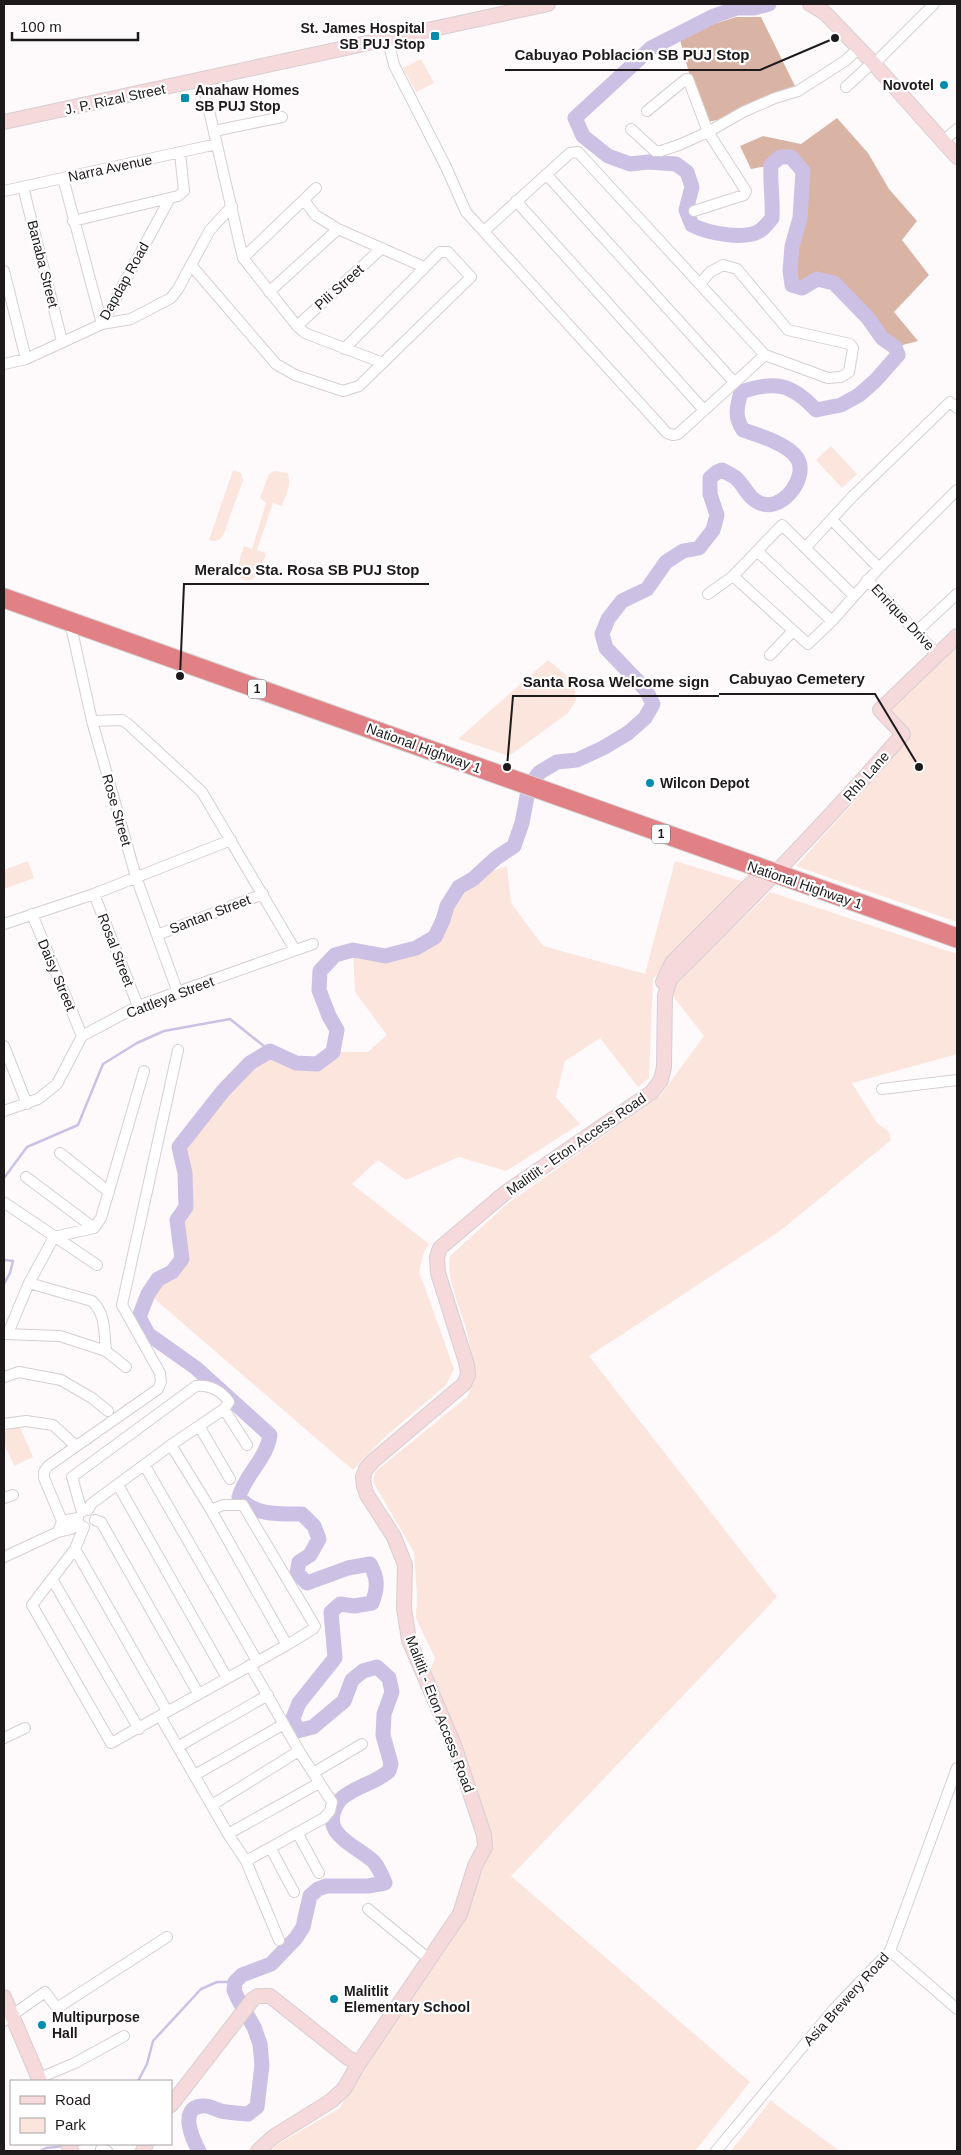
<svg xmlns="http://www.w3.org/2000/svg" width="961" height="2155" viewBox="0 0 961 2155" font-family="Helvetica,sans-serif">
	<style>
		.green { fill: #fbe5dc }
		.forest { fill: #d9b4a4 }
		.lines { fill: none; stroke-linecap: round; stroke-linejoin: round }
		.stream { stroke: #ccc1e4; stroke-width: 2.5 }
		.river { stroke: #ccc1e4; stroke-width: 15 }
		.street-casing { stroke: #d8ced2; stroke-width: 12 }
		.secondary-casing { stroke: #d8ced2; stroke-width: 16 }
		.highway-casing { stroke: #d6d6d6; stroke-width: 21 }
		.street { stroke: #fff; stroke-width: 10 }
		.secondary { stroke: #f6d9da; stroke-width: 14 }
		.highway { stroke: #e28185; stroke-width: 19 }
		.poi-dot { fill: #028cab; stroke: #fff; stroke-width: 2 }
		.labels { text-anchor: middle; stroke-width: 4.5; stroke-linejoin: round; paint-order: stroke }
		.shield { fill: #fff; stroke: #625f60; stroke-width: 1 }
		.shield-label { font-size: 12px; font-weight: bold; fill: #1e1a1c }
		.poi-label { font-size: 14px; font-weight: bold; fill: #1e1a1c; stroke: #fff; text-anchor: start }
		.street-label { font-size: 14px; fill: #1e1a1c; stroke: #fff }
		.leader { fill: none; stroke: #1e1a1c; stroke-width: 2 }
		.callout-dot { fill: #1e1a1c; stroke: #fff; stroke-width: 2 }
		.callout-label { font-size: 15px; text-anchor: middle; font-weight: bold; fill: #1e1a1c; stroke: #fff; stroke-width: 4.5; stroke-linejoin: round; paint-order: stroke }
	</style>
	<rect width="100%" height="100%" fill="#fefafc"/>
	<path class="green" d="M421,59L434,83L416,92L403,68Z
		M831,446L857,474L842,488L816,460Z
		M233,470L241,473L243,480L223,536C219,541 215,542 209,540Z
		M274,471L287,473C293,483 285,496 282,506L273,503L257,550L266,553C262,566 256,590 238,576L237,569L244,546L252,549L266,503L260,498L269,474Z
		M957,642V922L796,866L853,803L911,732L890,710L889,706Z
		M548,660L574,682L576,700L568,713L509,756L458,739Z
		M28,861L34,878L4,889V870Z
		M675,861L744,882L653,979L649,1078L638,1087L600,1038L565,1061L556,1097L580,1124L506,1171L459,1157L406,1180L378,1160L352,1184L429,1244L424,1252L419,1271L454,1369L446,1385L386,1436L353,1470L150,1295L158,1279L172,1272L182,1258L177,1220L186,1207L185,1174L179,1147L223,1091L250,1063L270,1051L296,1063L317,1064L333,1052H368L387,1035L355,992L353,950C363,952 374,955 384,956C395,956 431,945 436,934C444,919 447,903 458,889C468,876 492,872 507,866L511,903L543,946L645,974Z
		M770,892L957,954V1054L852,1083L877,1123L889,1132L891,1140L780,1231L589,1356L777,1597L511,1876L750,2082L695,2151H271L278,2144L340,2108L348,2092L441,1949L490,1847L429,1673L435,1658L416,1618L417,1596L414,1552L373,1482L375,1472L468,1396C480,1365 466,1328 456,1298C452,1283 447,1271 450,1256L507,1204L660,1096L704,1036L669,991Z
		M19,1425L33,1457L14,1466L4,1443V1432Z
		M771,2100L775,2104L840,2151H731Z"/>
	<path class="forest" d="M736,17H761L795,86C779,94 717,128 702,120L680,40L704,27Z
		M837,118L868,153L889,189L917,221L902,240L929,275L894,312L918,341L895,347L882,338L868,318L834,283L817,279L802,288L792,285L790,271L792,246L800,218L803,171L791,157H780L771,165L751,169L740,146L763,136L801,144Z"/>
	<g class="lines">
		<path class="stream" d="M4,1178L27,1147L78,1125L103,1064L137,1043L164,1031L230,1019L270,1051
			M4,1260L13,1261L10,1273L4,1284
			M138,2081L147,2064L153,2041L201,1989L217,1982H235
			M73,2146L81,2144
			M40,2151L46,2148L65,2146"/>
		<path class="river" d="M199,2151C193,2140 178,2108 202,2106C209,2105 214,2109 221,2111C229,2113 239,2113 248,2114L257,2107L262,2065L260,2044L254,2027L238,1999L234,1990L235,1982L242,1975L271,1964L296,1938L303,1927L310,1896L318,1889L326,1886H368L385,1883C382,1876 379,1868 374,1862C360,1848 324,1836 334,1811C336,1806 338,1801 342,1798C356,1786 376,1783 389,1771L391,1764L383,1735L384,1714L392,1692L389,1678L377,1667L363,1671L352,1680L344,1701L313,1727L297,1731L293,1718L299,1703L335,1658L331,1612L340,1604L354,1606L372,1603C378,1588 378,1578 370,1564L348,1568L307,1583L297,1573L299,1562L310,1555L319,1539L314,1526L302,1514C281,1514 253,1516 239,1497C245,1474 267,1459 270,1435L196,1368L148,1334L139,1317L148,1294L158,1279L172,1272L182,1259L177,1220L186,1207L185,1173L179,1147L223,1091L250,1063L270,1051L296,1063L317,1064L333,1052L337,1030L329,1016L319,990L320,971L335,955L353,950L385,956L416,948L435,937L443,920L447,906L459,887L473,879L496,858L514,846L522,823L529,786L540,772L557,762L577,760L603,748L628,733L645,718L653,704L646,690L606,648L602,634L608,619L622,601L647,589L666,562L683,551L699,548L713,530L717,515L710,494V478L717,472L722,470C727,473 732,475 736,478C745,486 749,501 763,504C784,510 809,476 797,458C788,444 758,435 743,430C734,417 737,406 741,392C775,380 792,384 816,410L841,405L859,395L875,381L898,355L895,347L882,338L868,318L834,283L817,279L802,288L792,285L790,271L792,246L800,218L803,171L791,157H780L771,165C770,183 773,200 772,218C769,222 765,227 761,230C746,241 707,233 692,225L686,210L692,187L687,172L676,164L648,162L630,164L608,156L583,136L575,118L651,48L714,16L737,8H754L769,4"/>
		<g class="street-casing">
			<path id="street" d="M388,40L394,65L446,167L466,212L667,433L673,435L678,434L765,355L578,152L570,153L484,231
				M874,64L934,4
				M202,80L243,258L297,326L305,333L383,363
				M846,87L873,62
				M647,111L686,79H688L708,132L746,191L744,195L694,211
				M631,129L655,151H661L679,145L708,132L743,112L775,98L798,91L845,61L859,48
				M214,131L282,117
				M943,141L957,129
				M546,174L734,382
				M63,178L102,324
				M23,187L62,341
				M4,191L217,144
				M304,200L315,215L338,229L424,267
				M516,201L704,410
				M73,221L178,196L184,191L180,153
				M243,258L316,188
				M191,265L276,364L295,375L343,391L359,386L471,277L448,252H440L344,349
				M4,271L26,359
				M701,283L710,272L723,265L737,269L788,330L850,344L853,348L849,372L841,377L828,378L765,355
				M269,292L338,229
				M102,324L170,198
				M297,326L382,248
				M4,364L26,359L102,324L131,319L171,298L178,289L210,230L232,206
				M832,520L879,568
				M806,547L852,497L950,402L957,408
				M757,551L832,621
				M733,576L808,644L832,621L879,568L957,490
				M867,580L938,655
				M708,594L733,576L782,525L853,595
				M70,622L92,721L136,877L178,993
				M916,632L957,594
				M770,655L792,632
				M92,721L122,720L128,724L202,792L295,950
				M94,894L138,1006
				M32,914L82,1036
				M4,924L94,894L231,840
				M157,935L263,894
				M4,1046L27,1104
				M882,1089L957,1080
				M4,1111L38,1099L57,1084L82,1036L138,1006L313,944
				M60,1153L109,1192
				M26,1177L94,1228
				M5,1203L97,1265
				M29,1283L92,1301C106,1314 104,1333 106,1351
				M8,1333L29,1283L54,1237L94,1228L101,1218L144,1071
				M4,1334L60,1336L106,1351L126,1367
				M4,1377L19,1372L61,1380L92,1398L108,1411
				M224,1409L247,1445
				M4,1424L26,1421L53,1425L76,1446
				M199,1426L230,1479
				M171,1445L211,1510L287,1645
				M145,1466L257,1661
				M118,1485L227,1678
				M4,1498L13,1495
				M82,1512L72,1477L196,1386C209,1384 222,1391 229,1402L224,1409L171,1445L91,1504L88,1510
				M95,1520L101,1522L198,1693
				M62,1521L78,1518
				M84,1527L75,1549L32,1605L111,1743L287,1645L313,1629L315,1626L243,1505H223L211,1510
				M58,1532L71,1529L80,1524
				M75,1549L167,1711
				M4,1557L58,1532L62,1521L44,1478V1472L48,1466L158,1389L161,1382L160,1373L122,1305L178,1050
				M52,1579L139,1729
				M160,1716L228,1834L246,1861L279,1940
				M4,1738L25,1728
				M179,1746L268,1695
				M313,1773L362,1744
				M195,1775L284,1724
				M212,1805L299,1751
				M228,1834L319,1783
				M298,1834L319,1873
				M271,1849L294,1892
				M246,1861L324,1818L330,1811L332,1802L299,1751L250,1665
				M368,1909L430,1960
				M890,1951L957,2009
				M4,2021L45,1992L57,2008L167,1937
				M39,2078L75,2063L124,2036
				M101,2149L107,2151
				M716,2151L834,2009L890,1951L957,1768"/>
		</g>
		<g class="secondary-casing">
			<path id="secondary" d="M810,4L825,13L874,64L957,157
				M4,122L548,4
				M663,982L672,963L764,871
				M4,1997L40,2081
				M171,2105L253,1999L258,1996H270L348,2058L359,2063
				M68,2144L71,2151
				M143,2151L146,2144
				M258,2151L273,2137L331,2101L344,2089L359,2063L460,1914L475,1866L485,1847L484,1835L454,1745L409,1640L404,1608L405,1565L394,1537L367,1495L364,1486L363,1477L366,1469L373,1461L464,1384L468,1375L467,1365L438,1273L437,1257L440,1248L505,1193L652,1092L661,1080L664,1067L665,996L670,979C751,900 829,819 903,734L880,710L957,636"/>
		</g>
		<g class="highway-casing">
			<path id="highway" d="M4,598C322,710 639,827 957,938"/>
		</g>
		<use href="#street" class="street"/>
		<use href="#secondary" class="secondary"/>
		<use href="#highway" class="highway"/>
	</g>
	<g class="poi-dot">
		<rect x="430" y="31" width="10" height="10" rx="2.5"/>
		<circle cx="944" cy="85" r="5"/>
		<rect x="180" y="93" width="10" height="10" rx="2.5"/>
		<circle cx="650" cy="783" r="5"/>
		<circle cx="334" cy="1999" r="5"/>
		<circle cx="42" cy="2025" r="5"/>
	</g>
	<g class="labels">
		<g class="shield">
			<rect x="248" y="679.5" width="18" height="19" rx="4"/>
			<rect x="652" y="824.5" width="18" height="19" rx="4"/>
		</g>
		<g class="shield-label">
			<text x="257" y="693">1</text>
			<text x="661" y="838">1</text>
		</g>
		<g class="poi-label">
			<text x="425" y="33" text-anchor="end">St. James Hospital<tspan x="425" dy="16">SB PUJ Stop</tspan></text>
			<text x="934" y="90" text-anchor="end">Novotel</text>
			<text x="195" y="95">Anahaw Homes<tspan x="195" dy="16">SB PUJ Stop</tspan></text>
			<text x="660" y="788">Wilcon Depot</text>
			<text x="344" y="1996">Malitlit<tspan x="344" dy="16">Elementary School</tspan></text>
			<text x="52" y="2022">Multipurpose<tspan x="52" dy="16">Hall</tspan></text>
		</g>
		<g class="street-label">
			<text transform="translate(115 99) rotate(-12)" y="5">J. P. Rizal Street</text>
			<text transform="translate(110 168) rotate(-12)" y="5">Narra Avenue</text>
			<text transform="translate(43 264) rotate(76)" y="5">Banaba Street</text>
			<text transform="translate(124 281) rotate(-61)" y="5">Dapdap Road</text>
			<text transform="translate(339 287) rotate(-42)" y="5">Pili Street</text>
			<text transform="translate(903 617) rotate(47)" y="5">Enrique Drive</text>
			<text transform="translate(424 748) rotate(20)" y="5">National Highway 1</text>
			<text transform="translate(866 776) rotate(-48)" y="5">Rhb Lane</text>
			<text transform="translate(117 810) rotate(74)" y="5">Rose Street</text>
			<text transform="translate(805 885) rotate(19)" y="5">National Highway 1</text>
			<text transform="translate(210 914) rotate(-21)" y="5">Santan Street</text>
			<text transform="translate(116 950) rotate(69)" y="5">Rosal Street</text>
			<text transform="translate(57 975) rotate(67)" y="5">Daisy Street</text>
			<text transform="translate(170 997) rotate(-21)" y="5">Cattleya Street</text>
			<text transform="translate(576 1144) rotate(-35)" y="5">Malitlit - Eton Access Road</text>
			<text transform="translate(440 1714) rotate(69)" y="5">Malitlit - Eton Access Road</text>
			<text transform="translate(846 1999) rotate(-48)" y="5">Asia Brewery Road</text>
		</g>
	</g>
	<path class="leader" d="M835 38L760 70H505M180 676L184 584H429M919 767L875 694H719M507 767L513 696H719"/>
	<g class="callout-dot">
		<circle cx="835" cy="38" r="5"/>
		<circle cx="180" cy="676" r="5"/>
		<circle cx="919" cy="767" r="5"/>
		<circle cx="507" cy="767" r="5"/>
	</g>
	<g class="callout-label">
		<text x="632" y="60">Cabuyao Poblacion SB PUJ Stop</text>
		<text x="307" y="575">Meralco Sta. Rosa SB PUJ Stop</text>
		<text x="797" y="684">Cabuyao Cemetery</text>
		<text x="616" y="687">Santa Rosa Welcome sign</text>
	</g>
	<rect width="961" height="2155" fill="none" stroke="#1e1a1c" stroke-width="10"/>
	<rect x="10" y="2080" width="162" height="65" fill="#ffffff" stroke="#a5a3a4"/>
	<rect x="20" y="2096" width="25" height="8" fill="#f6d9da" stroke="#a5a3a4"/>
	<text x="55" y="2105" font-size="15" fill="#1e1a1c">Road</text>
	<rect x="20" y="2118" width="25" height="15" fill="#fbe5dc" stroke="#a5a3a4"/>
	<text x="55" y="2130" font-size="15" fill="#1e1a1c">Park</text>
	<path d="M12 32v8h126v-8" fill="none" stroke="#1e1a1c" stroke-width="2.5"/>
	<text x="20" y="32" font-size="15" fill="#1e1a1c" stroke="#ffffff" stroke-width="4" paint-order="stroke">100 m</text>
</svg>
